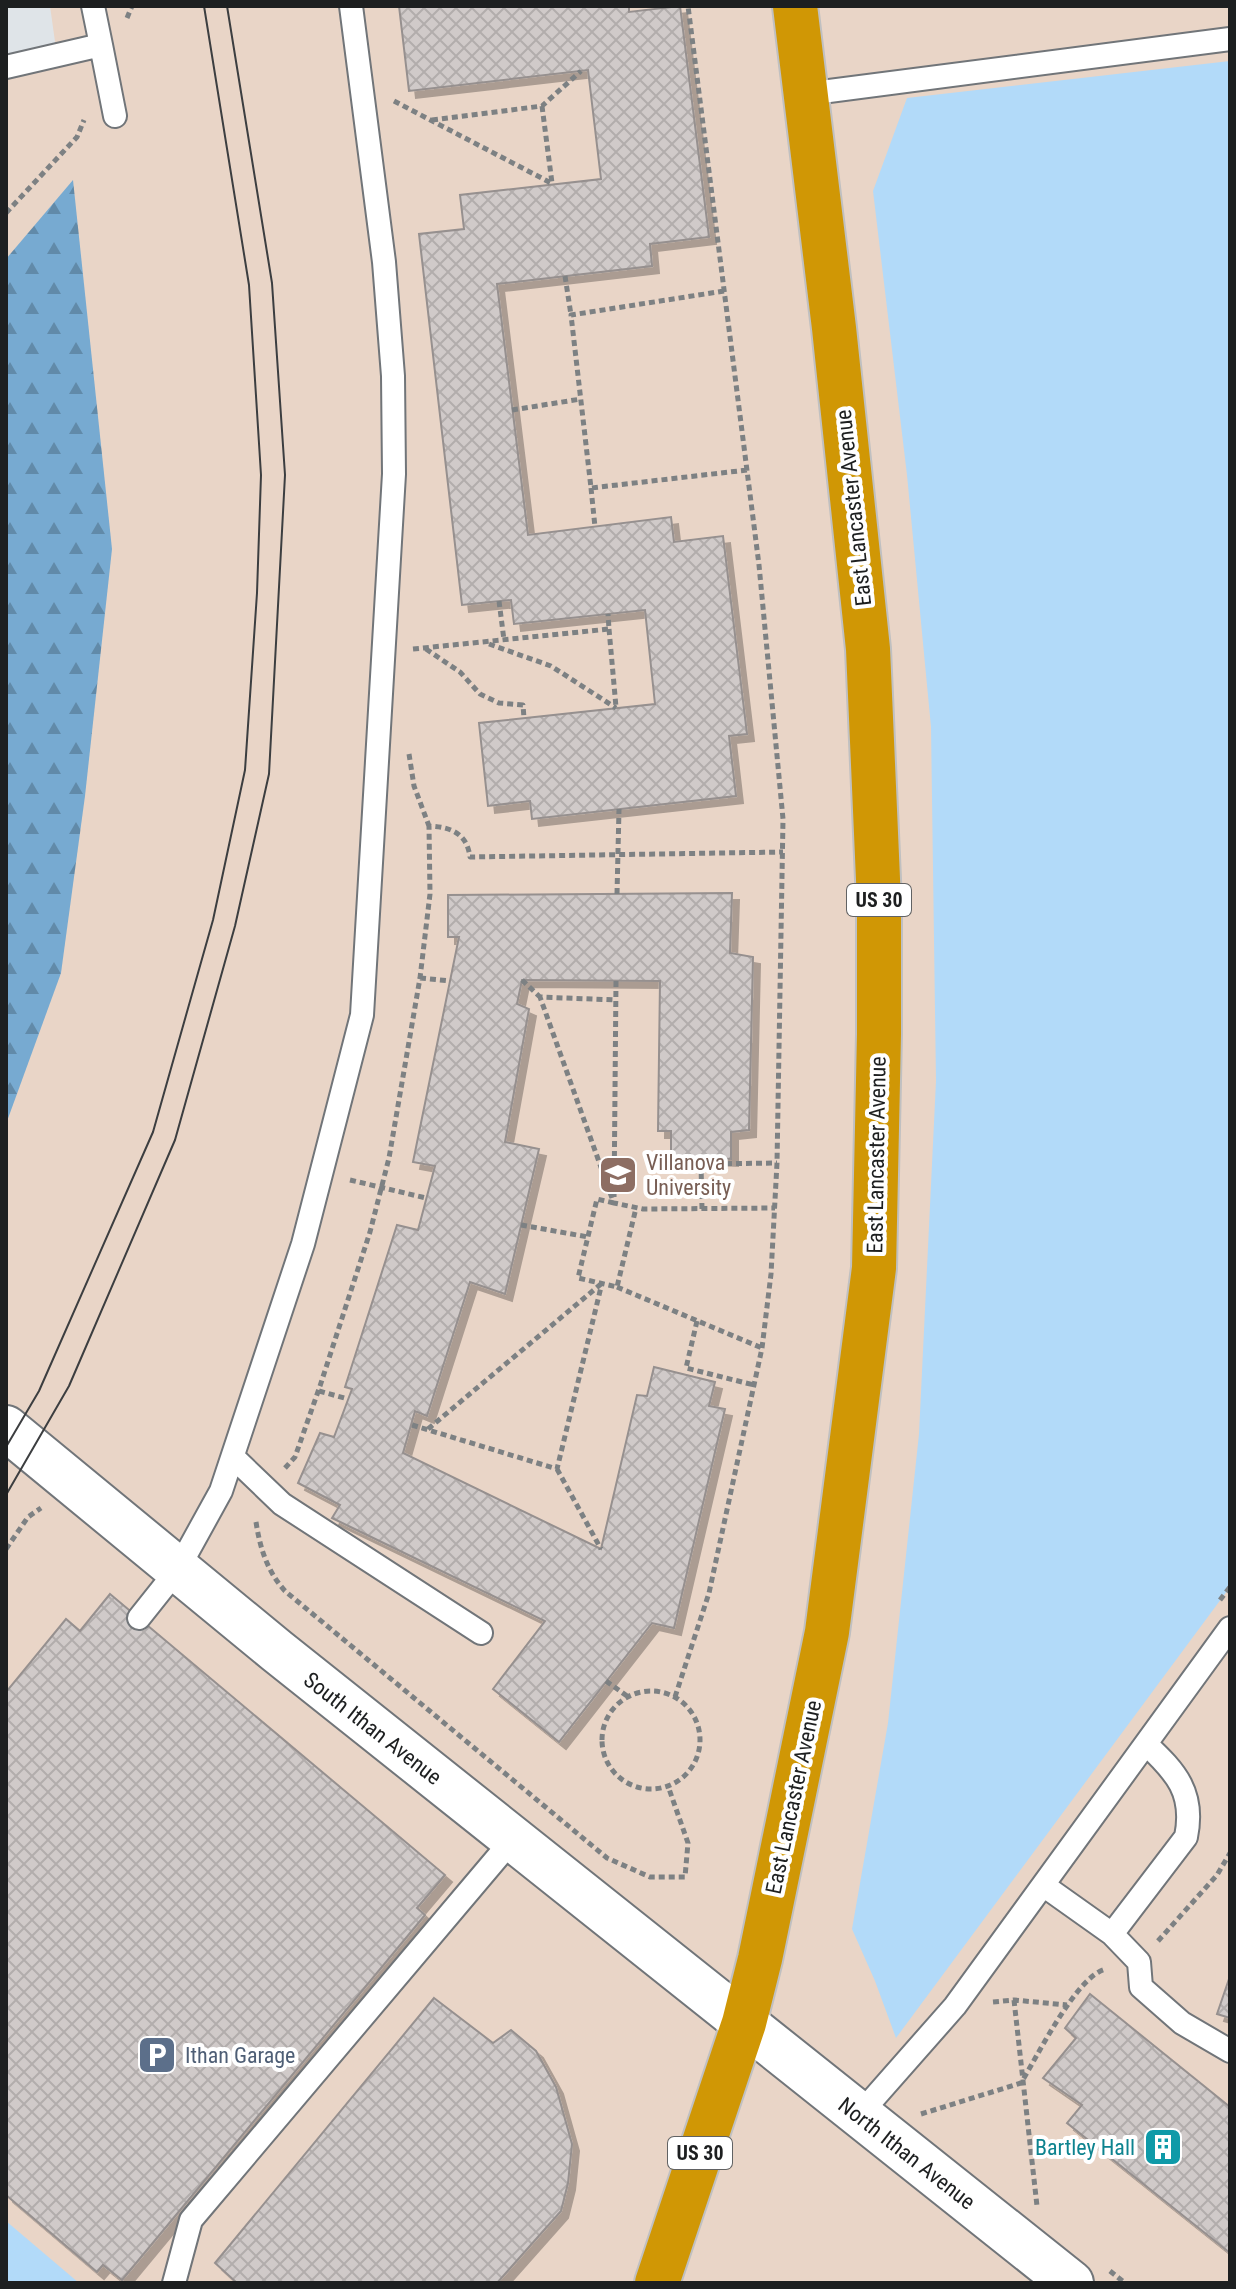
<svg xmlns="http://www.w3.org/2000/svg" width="1236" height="2289" viewBox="0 0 1236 2289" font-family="'Roboto Condensed',sans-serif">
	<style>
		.education { fill: #e9d5c7 }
		.forest { fill: url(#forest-firs) }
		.green { fill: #b2daf9 }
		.building { fill: url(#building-cross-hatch); stroke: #96908f; stroke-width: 2; filter: url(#shadow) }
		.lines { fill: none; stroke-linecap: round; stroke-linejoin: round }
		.lane-casing { stroke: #717579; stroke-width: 26 }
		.secondary-casing { stroke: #717579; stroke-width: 48 }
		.highway-casing { stroke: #c0c0c1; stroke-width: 48 }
		.path { stroke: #7d8183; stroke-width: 5; stroke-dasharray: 6 4; stroke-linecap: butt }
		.lane { stroke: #fff; stroke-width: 22 }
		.secondary { stroke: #fff; stroke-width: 44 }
		.highway { stroke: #d09705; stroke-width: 44 }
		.tram { stroke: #3c3e40; stroke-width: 2 }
		.labels { text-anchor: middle; stroke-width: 8; stroke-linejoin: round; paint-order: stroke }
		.shield { fill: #fff; stroke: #616263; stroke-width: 2 }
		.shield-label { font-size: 20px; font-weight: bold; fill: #1d1f20 }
		.street-label { font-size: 22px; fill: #1d1f20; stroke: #fff }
		.education-label { font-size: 22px; fill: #785e54; stroke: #fff; text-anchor: start }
		.service-label { font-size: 22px; fill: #4e5e75; stroke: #fff; text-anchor: start }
		.culture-label { font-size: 22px; fill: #0d838f; stroke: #fff; text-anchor: end }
	</style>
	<defs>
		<pattern id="forest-firs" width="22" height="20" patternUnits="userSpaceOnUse" patternTransform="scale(2)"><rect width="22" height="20" fill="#77aad1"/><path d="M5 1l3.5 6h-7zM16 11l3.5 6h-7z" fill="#618aa9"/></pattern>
		<pattern id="building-cross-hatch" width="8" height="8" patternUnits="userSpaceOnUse" patternTransform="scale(2)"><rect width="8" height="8" fill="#d0cac9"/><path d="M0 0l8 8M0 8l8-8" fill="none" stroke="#b2adac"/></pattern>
		<filter id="shadow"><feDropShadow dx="7" dy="7" stdDeviation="0" flood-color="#0004"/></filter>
	</defs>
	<rect width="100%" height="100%" fill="#dfe4e8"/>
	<path class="education" d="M50,6H1230V2283H6V67L57,56Z"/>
	<path class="forest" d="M73,180L112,549L85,796L61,973L6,1124V259Z"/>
	<path class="green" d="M1230,61V1587L896,2038L875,1981L852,1929L888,1723L919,1434L936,1081L931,727L907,475L873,191L907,98Z
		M6,2221L79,2283H6Z"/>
	<path class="building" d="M399,6H629V12L680,6L709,237L650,244L652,266L497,284L528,535L671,517L674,542L723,536L747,734L729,736L736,796L532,819L530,801L488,806L479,723L655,704L645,610L514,624L511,600L462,605L419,234L464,229L460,195L601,179L588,70L409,91Z
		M732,893L730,953L753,957L749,1130L731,1132V1159L671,1156V1131H658L660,981L522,980L517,1004L529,1009L505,1142L539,1149L505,1294L470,1282L427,1416L415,1411L403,1453L601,1549L637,1395L647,1396L654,1367L715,1382L709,1406L725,1409L674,1628L652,1623L559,1742L493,1689L545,1621L332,1518L340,1505L298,1483L320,1433L334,1437L352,1389L345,1387L397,1225L418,1230L435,1166L413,1162L459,937H448V895Z
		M110,1594L445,1875L417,1908L425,1915L122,2280L103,2265L97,2272L6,2195V1692L66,1619L80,1631Z
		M1230,1976V2018L1217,2014Z
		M1090,1994L1230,2107V2253L1067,2123L1082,2105L1043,2078L1076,2038L1065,2028Z
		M434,1998L493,2043L511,2030L536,2051L556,2087L572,2144L568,2183L561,2211L497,2283H237L215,2263Z"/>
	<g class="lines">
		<g class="lane-casing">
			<path id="lane" d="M101,45L115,116
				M6,67L101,45L93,6
				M806,94L1230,39
				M233,1457L282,1504L481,1633
				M139,1618L178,1569L221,1491L303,1244L362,1015L394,474L393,376L384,262L351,6
				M1043,1885L1112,1934L1139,1962L1141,1987L1182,2023L1230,2051
				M1112,1934L1186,1837C1195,1793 1176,1772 1146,1744
				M859,2115L955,2006L1230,1628
				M174,2283L191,2220L513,1839"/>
		</g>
		<g class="secondary-casing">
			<path id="secondary" d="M6,1428L277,1651L1071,2283"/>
		</g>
		<g class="highway-casing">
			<path id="highway" d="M657,2283L744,2023L760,1959L827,1632L874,1268L879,1034V902L868,649L834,328L795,6"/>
		</g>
		<path class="path" d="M127,18L132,6
			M394,101L553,184
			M542,106L552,183
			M432,120L542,106L581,71
			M6,213L77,137L84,120
			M565,276L571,315
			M724,291L571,315L591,488L747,470
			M512,410L581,399
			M591,488L595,527
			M499,601L504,640
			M609,629L616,707
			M489,644L551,666L616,708
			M413,649L609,629L608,614
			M426,649L460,672L480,694L499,703L523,705L524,718
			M409,754L414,786L429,826
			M617,894L619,809
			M420,978L450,981
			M522,980L540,997
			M616,981L614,1203L643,1209L775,1208
			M350,1180L426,1198
			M612,1198L540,997L616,1000
			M614,1203L597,1199L578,1278L617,1287L636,1208
			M702,1209L701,1164L777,1163
			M521,1225L588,1237
			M617,1287L762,1348
			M697,1321L686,1368L754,1385
			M319,1391L348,1399
			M412,1425L557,1469L602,1283
			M428,1429L601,1284
			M285,1468L295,1457L320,1386L370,1232L389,1158L420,978L430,894L429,826C452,827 467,834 470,857L783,852
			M557,1469L601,1549
			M256,1522C260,1548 267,1571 285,1591L607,1858L650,1877H685L688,1843L668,1786
			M6,1549L28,1517L41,1508
			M1220,1600L1230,1587
			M606,1681L627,1696
			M602 1740a49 49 0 1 1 98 0a49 49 0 1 1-98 0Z
			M675,1697L709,1593L762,1348L771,1274L777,1163L783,819L759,565L688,6
			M1158,1941L1217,1875L1230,1853
			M1014,2000L1037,2206
			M993,2002L1014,2000L1067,2005
			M921,2114L1021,2083C1037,2057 1077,1975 1106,1969
			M1110,2271L1125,2283"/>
		<use href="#lane" class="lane"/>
		<use href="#secondary" class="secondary"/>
		<use href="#highway" class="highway"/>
		<path class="tram" d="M6,1447L39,1391L153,1132L213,920L245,770L257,593L261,475L249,285L204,6
			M6,1495L69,1386L175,1140L235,926L269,774L285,475L272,283L227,6"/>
	</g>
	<defs>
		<g id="university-square" transform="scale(2)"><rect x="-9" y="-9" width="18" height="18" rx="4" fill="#8d6e63" stroke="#fff"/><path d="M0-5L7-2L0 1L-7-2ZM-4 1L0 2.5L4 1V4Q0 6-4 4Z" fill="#fff"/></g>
		<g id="parking-square" transform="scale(2)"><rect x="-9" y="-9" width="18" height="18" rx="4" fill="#5c6f8a" stroke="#fff"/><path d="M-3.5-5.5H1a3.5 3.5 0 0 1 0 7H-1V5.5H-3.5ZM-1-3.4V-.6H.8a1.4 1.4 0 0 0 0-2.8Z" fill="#fff"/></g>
		<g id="building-square" transform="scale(2)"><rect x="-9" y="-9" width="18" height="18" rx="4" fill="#0f9aa8" stroke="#fff"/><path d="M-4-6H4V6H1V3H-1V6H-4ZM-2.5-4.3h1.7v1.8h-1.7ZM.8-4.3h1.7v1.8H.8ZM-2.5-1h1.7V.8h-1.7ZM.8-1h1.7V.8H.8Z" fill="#fff"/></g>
	</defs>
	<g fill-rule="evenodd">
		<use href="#university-square" x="618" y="1175"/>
		<use href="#parking-square" x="157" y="2055"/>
		<use href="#building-square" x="1163" y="2147"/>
	</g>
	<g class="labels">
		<g class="shield">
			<rect x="847" y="884" width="64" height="32" rx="6"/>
			<rect x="668" y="2137" width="64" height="32" rx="6"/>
		</g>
		<g class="shield-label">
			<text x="879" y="907">US 30</text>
			<text x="700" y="2160">US 30</text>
		</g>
		<g class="street-label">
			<text transform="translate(853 508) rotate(-96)" y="8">East Lancaster Avenue</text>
			<text transform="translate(876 1155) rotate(-89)" y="8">East Lancaster Avenue</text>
			<text transform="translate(373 1728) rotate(38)" y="8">South Ithan Avenue</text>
			<text transform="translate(793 1797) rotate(-78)" y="8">East Lancaster Avenue</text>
			<text transform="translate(907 2153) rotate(38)" y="8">North Ithan Avenue</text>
		</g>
		<g class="education-label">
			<text x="646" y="1170">Villanova<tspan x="646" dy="25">University</tspan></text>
		</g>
		<g class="service-label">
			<text x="185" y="2063">Ithan Garage</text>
		</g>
		<g class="culture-label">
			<text x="1135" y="2155">Bartley Hall</text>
		</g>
	</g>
	<rect width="1236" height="2289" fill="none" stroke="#1d1f20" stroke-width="16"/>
</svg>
